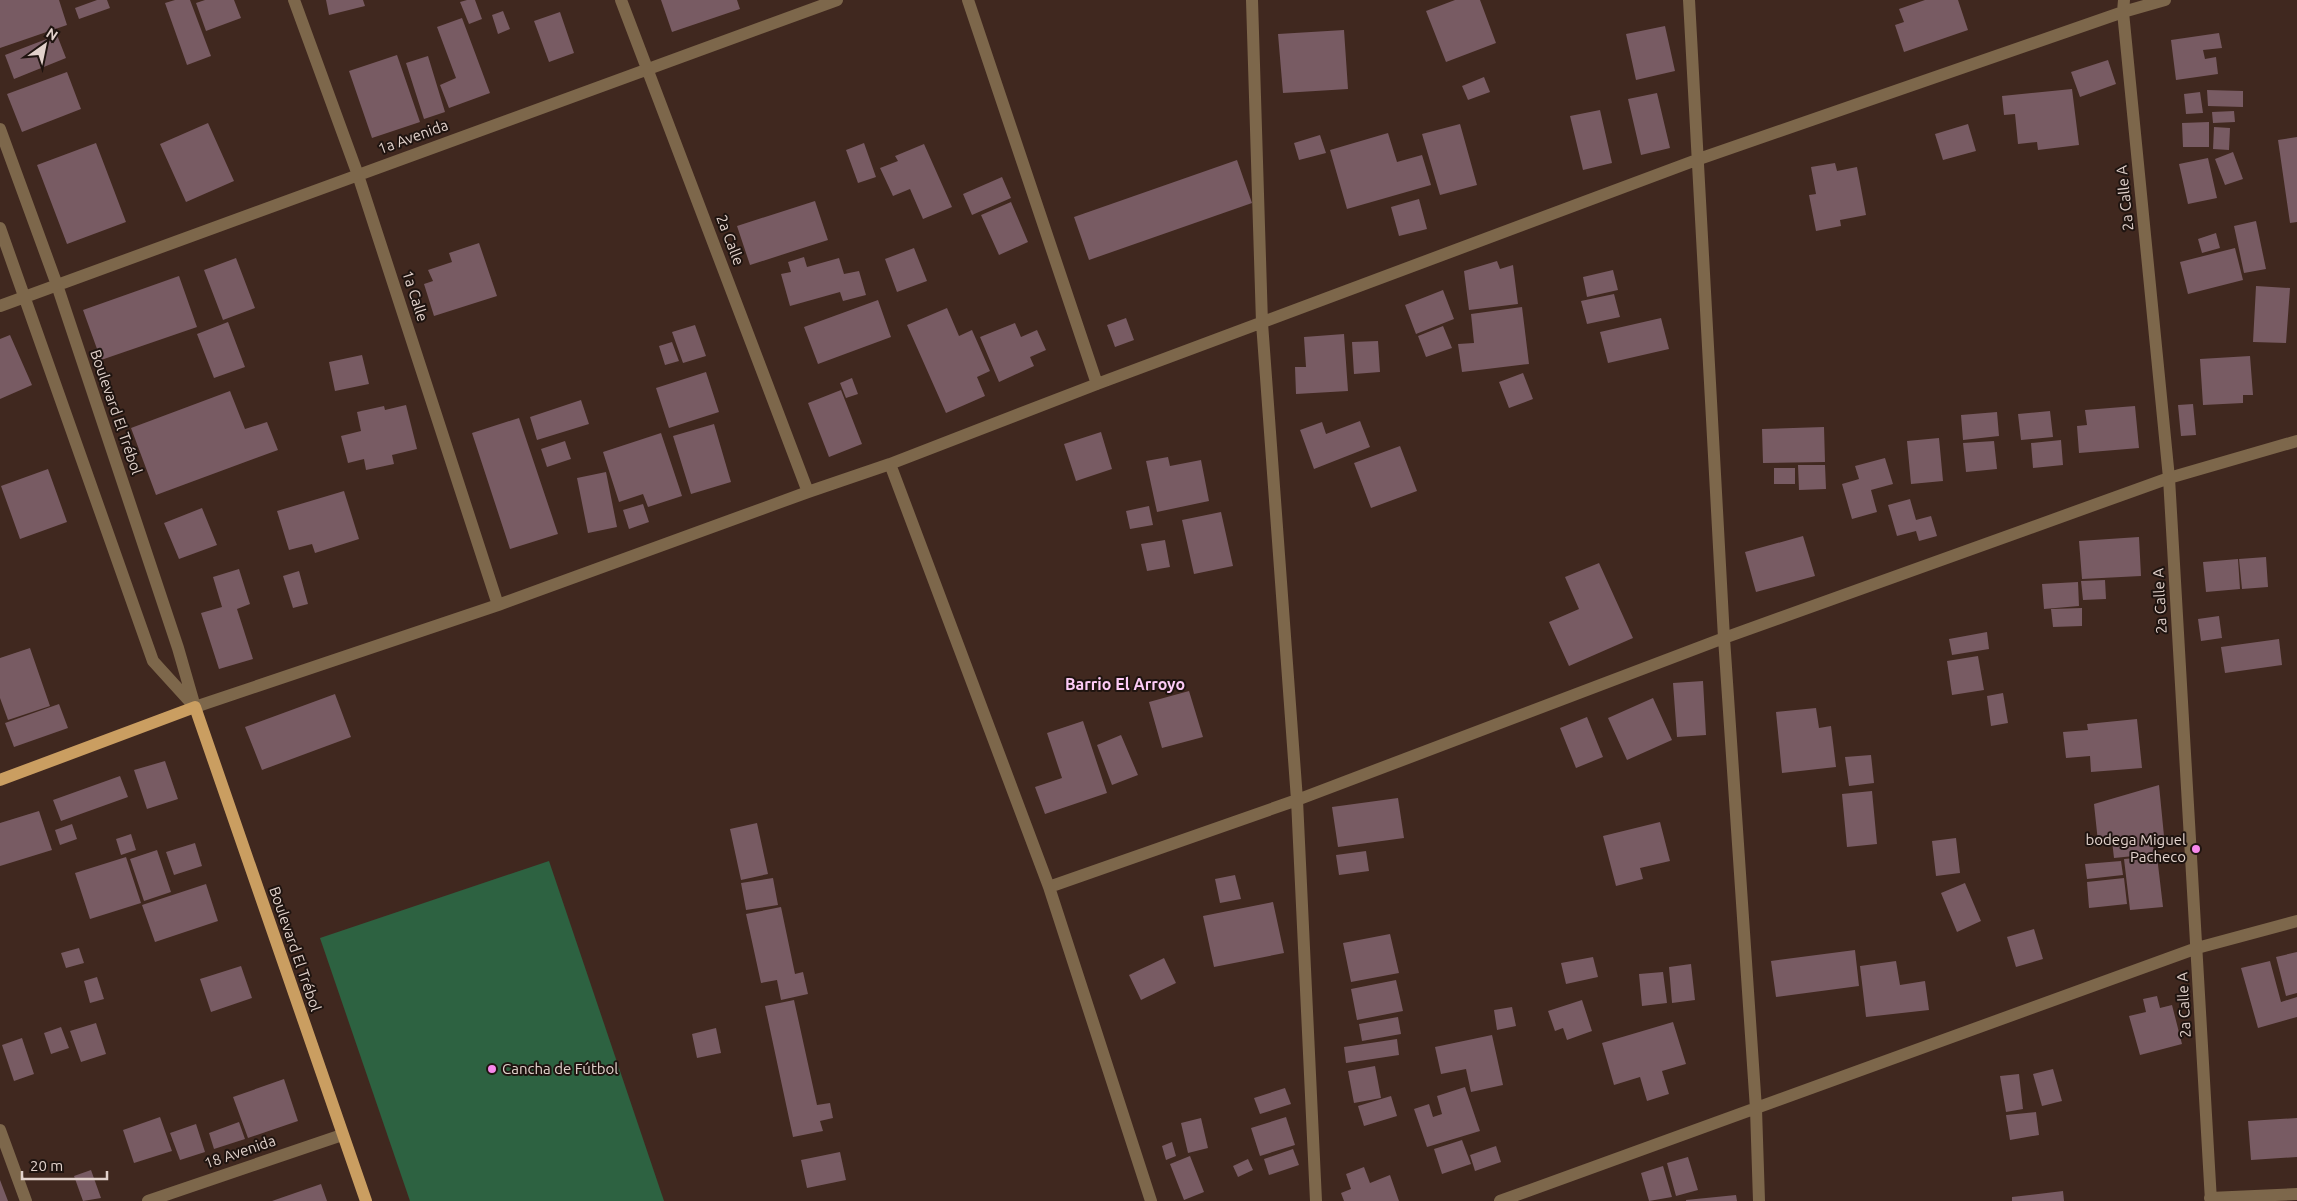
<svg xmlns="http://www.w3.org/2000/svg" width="2297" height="1201" viewBox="0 0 2297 1201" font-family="Ubuntu,sans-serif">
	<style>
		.green { fill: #2d6241 }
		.building { fill: #785b63 }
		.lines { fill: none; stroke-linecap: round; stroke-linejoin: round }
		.minor { stroke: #7d674b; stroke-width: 12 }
		.major { stroke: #ca9e61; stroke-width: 12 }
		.poi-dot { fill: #f788ec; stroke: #1f1410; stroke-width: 2 }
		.labels { text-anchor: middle; stroke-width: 4; stroke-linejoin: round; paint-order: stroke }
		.street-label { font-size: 15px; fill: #e2d2cc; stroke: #1f1410 }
		.poi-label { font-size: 15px; fill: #e2d2cc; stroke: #1f1410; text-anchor: end }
		.neighbourhood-label { font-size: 16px; font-weight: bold; fill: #fdcbf6; stroke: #1f1410 }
	</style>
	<rect width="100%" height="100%" fill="#40281f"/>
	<path class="green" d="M549,861L664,1201H410L320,938Z"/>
	<path class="building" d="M0,0H59L67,25L0,48Z
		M97,0H107L110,8L79,19L75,8Z
		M175,0H190L211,56L187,65L165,3Z
		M205,0H234L241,18L206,31L196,3Z
		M326,0H363L365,6L329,15Z
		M467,0H475L482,19L469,24L460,2Z
		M661,0H737L740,9L672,32Z
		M1455,0H1480L1496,43L1446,62L1426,11Z
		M1925,0H1958L1968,30L1904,52L1895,25L1904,22L1899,9Z
		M503,11L510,29L498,34L492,15Z
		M560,12L574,53L549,62L534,21Z
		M462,18L490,93L449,108L440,85L456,78L437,27Z
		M1665,26L1675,71L1636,80L1626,34Z
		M1344,30L1348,89L1283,93L1278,34Z
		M2219,33L2222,48L2203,50L2205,59L2216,57L2218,74L2176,80L2171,40Z
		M57,35L66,58L14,79L5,55Z
		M397,55L420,122L372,138L349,71Z
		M428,56L445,112L424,119L406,63Z
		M2108,60L2116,84L2080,97L2071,72Z
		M67,72L81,109L22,132L7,94Z
		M1484,77L1490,92L1468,100L1462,86Z
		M2072,89L2079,145L2038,150L2037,142L2018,144L2015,114L2004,115L2002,96Z
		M2207,90L2243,91V107L2208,106Z
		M2200,92L2203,113L2186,114L2184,94Z
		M1657,93L1670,148L1641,155L1628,99Z
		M1600,110L1612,163L1583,170L1570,116Z
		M2234,111L2235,122L2213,123L2212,112Z
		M2209,122V147H2183L2182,123Z
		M208,123L234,181L186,202L160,144Z
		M1460,124L1477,185L1440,195L1422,134Z
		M1968,124L1976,151L1943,160L1935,134Z
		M2214,127L2230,128L2229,150L2213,149Z
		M1388,133L1397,162L1422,155L1431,185L1347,209L1330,150Z
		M1320,135L1326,153L1299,160L1294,143Z
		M2297,137V222L2290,223L2278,140Z
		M96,143L126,222L67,244L37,165Z
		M864,143L876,177L858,183L846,150Z
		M924,144L952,207L923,219L910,189L893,196L880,168L898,161L895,156Z
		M2233,152L2243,179L2225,185L2215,159Z
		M2208,158L2217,198L2188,204L2179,164Z
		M1237,160L1252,203L1089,260L1074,217Z
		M1835,163L1837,171L1857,167L1866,215L1840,220L1841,226L1816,231L1809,195L1816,194L1811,167Z
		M1002,177L1011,198L972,215L963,194Z
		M1419,199L1427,229L1399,236L1391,207Z
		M815,201L828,240L750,265L737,226Z
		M1011,202L1028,242L999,255L981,215Z
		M2256,221L2266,269L2244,273L2234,226Z
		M2216,233L2220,248L2202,253L2198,239Z
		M479,243L497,296L434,316L424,284L433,281L428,270L452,262L449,253Z
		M914,248L927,281L897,292L885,259Z
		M2235,248L2243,280L2188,294L2180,262Z
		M804,257L807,267L839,258L844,274L859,271L866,295L843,301L840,292L790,306L781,274L791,272L788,262Z
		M236,258L255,308L223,320L204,270Z
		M1497,261L1500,269L1513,265L1518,304L1469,310L1464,271Z
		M1613,270L1618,290L1587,297L1583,277Z
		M179,276L197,327L101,360L83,310Z
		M2256,286L2290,288L2286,343L2253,342Z
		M1443,290L1454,319L1416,334L1405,305Z
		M1614,294L1620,317L1587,324L1581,301Z
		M878,300L891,337L818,364L804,327Z
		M1522,307L1529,364L1462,372L1458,344L1474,343L1471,314Z
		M947,308L959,336L972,330L990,371L977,377L985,396L946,413L907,325Z
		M1126,318L1134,340L1115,347L1107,325Z
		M1661,318L1669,349L1608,363L1600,332Z
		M228,322L245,367L214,378L197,334Z
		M1015,323L1021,337L1037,330L1046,350L1030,357L1034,366L999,382L980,337Z
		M695,325L706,356L683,363L672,332Z
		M1443,326L1452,348L1426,357L1418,336Z
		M1344,334L1348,391L1296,394L1295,367H1306L1304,337Z
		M10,335L32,385L0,399V339Z
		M1378,341L1380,372L1354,374L1352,342Z
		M672,342L679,361L665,365L659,346Z
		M362,355L369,384L335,391L329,362Z
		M2250,356L2253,395H2243V403L2203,405L2200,359Z
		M706,372L719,412L669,428L656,388Z
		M1523,373L1533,399L1509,408L1499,382Z
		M852,378L858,394L846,398L840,383Z
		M841,390L862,444L829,457L808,403Z
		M230,391L245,429L267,422L278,450L156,495L131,428Z
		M581,400L589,424L537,440L530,417Z
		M2193,404L2196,435L2181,436L2178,405Z
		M406,405L417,449L392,455L394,464L366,470L364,459L348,463L341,436L361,431L357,412L384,406L385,410Z
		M2135,406L2139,448L2079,453L2077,426L2087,425L2085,410Z
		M2050,411L2053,437L2021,440L2018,414Z
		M1997,412L1999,436L1963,440L1961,415Z
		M519,418L558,534L510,549L472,433Z
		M1360,421L1370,447L1314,469L1300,430L1322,422L1326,434Z
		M714,424L731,482L691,494L673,436Z
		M1824,427L1825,462L1763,463L1762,429Z
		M1101,432L1112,469L1076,481L1064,444Z
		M661,433L682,496L648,507L643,494L619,502L603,452Z
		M1939,438L1943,481L1911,484L1907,441Z
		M2061,440L2063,465L2033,468L2031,443Z
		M565,441L571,459L547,467L541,449Z
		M1994,441L1997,469L1966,472L1963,443Z
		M1400,446L1417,491L1371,508L1354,463Z
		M1168,457L1170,466L1201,460L1209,501L1157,512L1146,461Z
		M1885,458L1893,484L1871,490L1877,512L1852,519L1842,484L1859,479L1855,466Z
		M1798,465H1825L1826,489L1799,490Z
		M1774,468H1795V484H1774Z
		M48,469L67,522L20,539L1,486Z
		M606,472L617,527L588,533L577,478Z
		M344,491L359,539L315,553L312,544L289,550L277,511Z
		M1910,499L1916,520L1931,516L1937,536L1919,541L1916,531L1897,536L1888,505Z
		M643,504L649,522L629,529L623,510Z
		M1149,506L1153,525L1130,529L1126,511Z
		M202,508L217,545L179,559L164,523Z
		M1221,512L1233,566L1194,574L1182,520Z
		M1803,536L1815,576L1756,592L1745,552Z
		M2139,537L2141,576L2082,579L2079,541Z
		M1165,540L1170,567L1147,571L1141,544Z
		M2266,557L2268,587L2242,589L2239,559Z
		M2238,559L2240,589L2206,592L2203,562Z
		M1599,563L1633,638L1569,666L1549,622L1579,609L1565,577Z
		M239,569L250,604L237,609L253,659L219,669L201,613L222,607L213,577Z
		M299,571L308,604L293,608L283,576Z
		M2105,580L2106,599L2083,600L2081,581Z
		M2078,582L2079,606L2044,609L2042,584Z
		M2082,608V626L2053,627L2051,609Z
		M2219,616L2222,638L2201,641L2198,619Z
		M1987,632L1989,649L1952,655L1949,639Z
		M2279,639L2282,665L2225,673L2221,647Z
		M30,648L50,706L8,720L0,698V658Z
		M1978,656L1984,690L1952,695L1947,661Z
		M1703,681L1706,735L1677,737L1673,683Z
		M1189,691L1203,737L1162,748L1149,702Z
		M2003,693L2008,723L1991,726L1987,696Z
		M335,694L351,737L262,770L245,727Z
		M1653,698L1672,740L1627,760L1608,718Z
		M59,704L68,728L14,747L5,723Z
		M1816,708L1819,728L1831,726L1836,767L1782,773L1776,712Z
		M1587,717L1603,757L1576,768L1560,728Z
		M2137,719L2142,768L2091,772L2090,756L2066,758L2063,732L2088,730L2087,724Z
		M1083,721L1107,793L1045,814L1035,787L1062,778L1047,733Z
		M1121,735L1138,775L1112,785L1097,745Z
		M1871,755L1874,783L1849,786L1845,757Z
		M165,761L178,799L147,809L134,770Z
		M120,776L128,797L61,821L53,800Z
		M2159,785L2164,836L2152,837L2154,854L2114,858L2112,841L2098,842L2094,804Z
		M1872,791L1877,844L1847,847L1842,794Z
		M1398,798L1404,838L1338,847L1332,807Z
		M39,811L52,850L0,866V823Z
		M1660,822L1670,861L1640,868L1643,879L1616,886L1603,836Z
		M757,823L768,874L741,880L730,829Z
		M72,824L77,839L60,845L55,830Z
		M131,834L136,850L121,855L116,839Z
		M1956,838L1960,873L1936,876L1932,841Z
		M195,843L202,866L174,875L166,852Z
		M157,850L171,892L144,901L130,859Z
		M1366,851L1369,871L1339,875L1336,855Z
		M2157,856L2163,907L2130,910L2124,859Z
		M126,857L141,903L90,919L75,873Z
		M2121,861L2123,875L2087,879L2085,864Z
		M1235,875L1241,899L1220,903L1215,879Z
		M773,878L778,905L746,910L741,883Z
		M2124,878L2127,904L2089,908L2087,882Z
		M1965,883L1981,921L1957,932L1941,893Z
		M206,884L218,921L155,942L142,905Z
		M1273,902L1284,953L1214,967L1203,916Z
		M781,907L795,974L803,972L808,994L781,1000L777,980L761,983L746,914Z
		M2034,929L2043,959L2016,967L2007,937Z
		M1390,934L1399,973L1351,982L1343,943Z
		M79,948L84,963L66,968L61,953Z
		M1855,950L1859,986L1776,997L1771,961Z
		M2297,952V993L2286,996L2276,957Z
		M1593,957L1598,977L1566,984L1561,963Z
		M1164,958L1176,983L1141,1000L1129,975Z
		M1896,961L1900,985L1925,981L1929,1010L1866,1017L1860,966Z
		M2270,961L2281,1002L2297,997V1017L2258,1028L2241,968Z
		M1691,964L1695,1000L1672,1003L1669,967Z
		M241,966L252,998L211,1012L200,979Z
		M1663,972L1667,1003L1642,1006L1639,974Z
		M97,977L104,999L90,1003L84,981Z
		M1396,980L1403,1011L1357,1020L1351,989Z
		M2157,996L2160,1008L2172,1005L2182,1044L2140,1055L2129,1016L2146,1012L2143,999Z
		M794,1000L817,1105L830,1103L833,1118L820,1121L823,1131L793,1137L765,1006Z
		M1582,1000L1592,1031L1567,1040L1563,1028L1555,1031L1548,1011Z
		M1512,1007L1516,1026L1497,1030L1494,1010Z
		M1398,1017L1401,1034L1362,1041L1359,1024Z
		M1673,1022L1686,1064L1662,1071L1669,1094L1647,1101L1640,1077L1614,1085L1602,1043Z
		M96,1023L106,1054L81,1062L70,1031Z
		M61,1027L69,1048L51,1054L44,1033Z
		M716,1028L721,1053L697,1058L692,1034Z
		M1492,1035L1503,1085L1471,1092L1466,1069L1441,1074L1435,1047Z
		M22,1038L34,1074L14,1081L2,1045Z
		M1397,1039L1399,1055L1346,1063L1344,1047Z
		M1375,1066L1381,1098L1354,1103L1348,1071Z
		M2053,1069L2062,1101L2042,1106L2033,1074Z
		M2019,1074L2023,1109L2006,1112L2000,1076Z
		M284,1079L298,1121L248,1138L233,1097Z
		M1465,1087L1480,1131L1427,1147L1414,1109L1429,1104L1433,1117L1442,1114L1437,1096Z
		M1285,1088L1291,1104L1260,1114L1254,1098Z
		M1391,1096L1397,1116L1364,1126L1358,1106Z
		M2036,1112L2039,1135L2010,1140L2006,1115Z
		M160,1117L172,1151L134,1163L123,1130Z
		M1286,1117L1295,1145L1260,1156L1251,1128Z
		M1201,1118L1208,1148L1188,1153L1181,1123Z
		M2297,1118V1157L2251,1160L2248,1121Z
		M239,1122L245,1139L214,1149L209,1133Z
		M196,1124L205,1152L180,1160L170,1133Z
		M1462,1140L1471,1164L1442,1174L1434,1149Z
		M1172,1142L1176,1156L1166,1160L1162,1146Z
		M1496,1146L1501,1162L1475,1171L1470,1155Z
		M1293,1149L1299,1165L1269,1175L1264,1159Z
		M840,1152L846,1180L807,1188L801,1160Z
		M1190,1156L1204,1192L1184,1200L1170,1164Z
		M1688,1157L1698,1190L1676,1196L1667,1163Z
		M1248,1159L1253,1170L1238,1177L1233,1166Z
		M1663,1166L1672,1197L1649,1201L1641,1173Z
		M1364,1167L1370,1183L1390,1175L1399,1201H1344L1341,1193L1351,1189L1346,1174Z
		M91,1170L101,1198L83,1201L74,1176Z
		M0,1180L8,1201H0Z
		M321,1184L327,1201H272Z
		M2063,1191L2064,1201H2012V1197Z
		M1736,1195L1737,1201H1686V1200Z"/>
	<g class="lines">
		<path class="minor" d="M294,0L358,175L498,605
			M621,0L808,492
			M968,0L1097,384
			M1252,0L1262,323L1297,800L1316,1201
			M1689,0L1724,638L1756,1109L1759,1201
			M2124,0L2123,12L2169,478L2211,1201
			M0,129L57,285L178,648L195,707
			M0,228L153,661L193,705
			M0,306L837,0
			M890,464L1049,887L1151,1201
			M195,707L498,605L808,492L890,464L1097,384L1699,159L2123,12L2165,0
			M1049,887L1297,800L1724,638L2169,478L2297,441
			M0,1130L26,1201
			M2210,1198L2297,1194
			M148,1201L342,1135
			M1500,1201L2197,948L2297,921"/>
		<path class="major" d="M0,780L195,707L366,1201"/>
	</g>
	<g class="poi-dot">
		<circle cx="2196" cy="849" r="5"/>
		<circle cx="492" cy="1069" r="5"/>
	</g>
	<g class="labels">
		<g class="street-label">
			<text transform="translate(413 137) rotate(-20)" y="5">1a Avenida</text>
			<text transform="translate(2125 198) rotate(-96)" y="5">2a Calle A</text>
			<text transform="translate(730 240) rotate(69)" y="5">2a Calle</text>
			<text transform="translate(415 296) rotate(72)" y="5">1a Calle</text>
			<text transform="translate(116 412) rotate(71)" y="5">Boulevard El Trébol</text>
			<text transform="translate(2160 601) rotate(-93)" y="5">2a Calle A</text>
			<text transform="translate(295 949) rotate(71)" y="5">Boulevard El Trébol</text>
			<text transform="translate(2184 1005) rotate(-93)" y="5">2a Calle A</text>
			<text transform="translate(240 1152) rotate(-19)" y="5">18 Avenida</text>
		</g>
		<g class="poi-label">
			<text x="2186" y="845">bodega Miguel<tspan x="2186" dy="17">Pacheco</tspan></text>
			<text x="502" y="1074" text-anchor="start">Cancha de Fútbol</text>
		</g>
		<g class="neighbourhood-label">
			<text x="1125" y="690">Barrio El Arroyo</text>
		</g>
	</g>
	<g transform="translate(45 45) rotate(33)" stroke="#1f1410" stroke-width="4" paint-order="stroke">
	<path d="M0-4L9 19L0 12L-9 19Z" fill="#e2d2cc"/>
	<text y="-8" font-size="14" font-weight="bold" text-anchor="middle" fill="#e2d2cc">N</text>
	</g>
	<path d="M22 1171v8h85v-8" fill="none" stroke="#e2d2cc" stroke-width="2.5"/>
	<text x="30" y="1171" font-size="15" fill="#e2d2cc" stroke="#1f1410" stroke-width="4" paint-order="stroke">20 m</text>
</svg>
